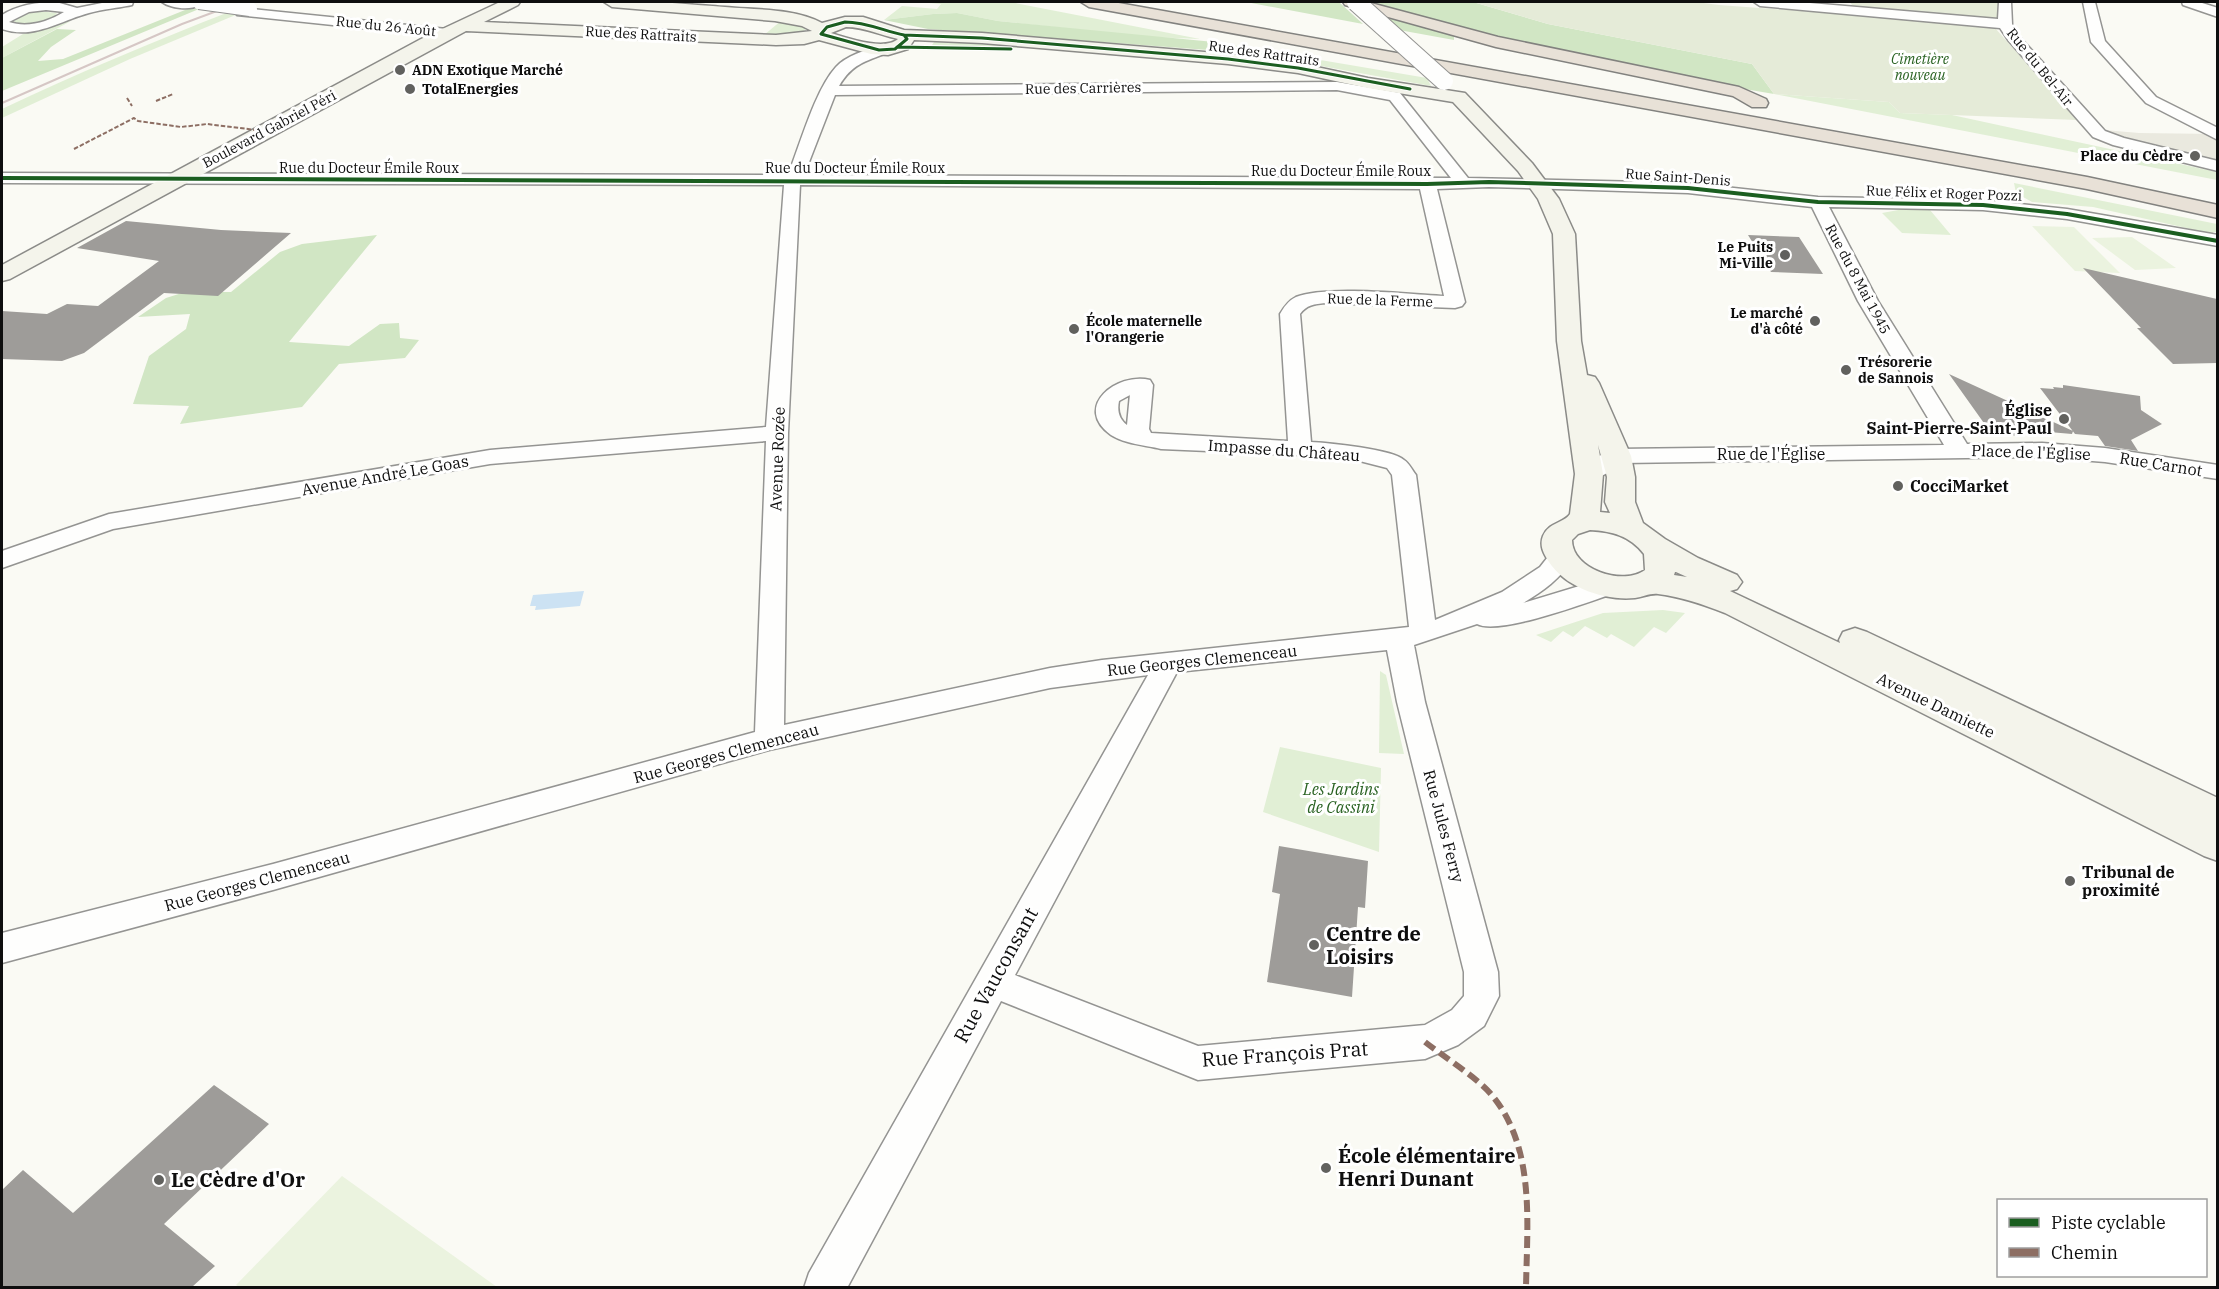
<svg xmlns="http://www.w3.org/2000/svg" width="2219" height="1289" viewBox="0 0 2219 1289" font-family="'IBM Plex Serif',serif">
	<style>
		.green { fill: #e1efd5 }
		.forest { fill: #d1e6c4 }
		.cemetery { fill: #e5ebd8 }
		.pitch { fill: #ebf3df }
		.plaza { fill: #eae9df }
		.water { fill: #cce2f3 }
		.building { fill: #9e9c99 }
		.lines { fill: none; stroke-linecap: round; stroke-linejoin: round }
		.minor-casing { stroke: #949492; stroke-width: 3 }
		.secondary-casing { stroke: #8b8b88; stroke-width: 3 }
		.motorway-casing { stroke: #82827f; stroke-width: 3 }
		.minor { fill: #fefefd; fill-rule: evenodd }
		.secondary { fill: #f4f4eb; fill-rule: evenodd }
		.motorway { fill: #e8e1d7; fill-rule: evenodd }
		.rail { stroke: #d6c7c5; stroke-width: 2 }
		.minor-bridge-casing { stroke: #949492; stroke-width: 16; stroke-linecap: butt }
		.tertiary-bridge-casing { stroke: #949492; stroke-width: 20; stroke-linecap: butt }
		.minor-bridge { stroke: #fefefd; stroke-width: 14 }
		.tertiary-bridge { stroke: #fefefd; stroke-width: 18 }
		.quiet-far1 { stroke: #8d6e63; stroke-width: 2; stroke-dasharray: 4.5 2; stroke-linecap: butt }
		.quiet { stroke: #8d6e63; stroke-width: 6; stroke-dasharray: 12 6; stroke-linecap: butt }
		.cycleway-far1-casing { stroke: #fff; stroke-width: 5 }
		.cycleway-casing { stroke: #fff; stroke-width: 6 }
		.cycleway-far1 { stroke: #1b5e20; stroke-width: 3 }
		.cycleway { stroke: #1b5e20; stroke-width: 4 }
		.poi-dot { fill: #61615e; stroke: #fff; stroke-width: 2 }
		.labels { text-anchor: middle; stroke-width: 6; stroke-linejoin: round; paint-order: stroke }
		.far-street-label { font-size: 14px; fill: #0e0e0e; stroke: #fff }
		.far-park-label { font-size: 14px; font-style: italic; fill: #296222; stroke: #fff }
		.far-poi-label { font-size: 14px; font-weight: bold; fill: #0e0e0e; stroke: #fff; text-anchor: start }
		.poi-label { font-size: 16px; font-weight: bold; fill: #0e0e0e; stroke: #fff; text-anchor: start }
		.street-label { font-size: 16px; fill: #0e0e0e; stroke: #fff }
		.park-label { font-size: 16px; font-style: italic; fill: #296222; stroke: #fff }
		.near-poi-label { font-size: 20px; font-weight: bold; fill: #0e0e0e; stroke: #fff; text-anchor: start }
		.near-street-label { font-size: 20px; fill: #0e0e0e; stroke: #fff }
	</style>
	<rect width="100%" height="100%" fill="#fafaf4"/>
	<path class="green" d="M917,2H1010L1200,39L1150,37L998,21L957,13L933,14L884,20L902,6L937,9L941,4Z
		M38,11L57,13C49,24 25,26 13,22L24,14Z
		M229,12L238,14L130,59L2,118V109C76,74 152,42 229,12Z
		M782,20L805,25L806,29C795,39 778,36 764,35Z
		M71,21L2,58V47L23,34Z
		M937,38L1061,47L994,48L932,45Z
		M1214,42L1427,78L1431,86L1299,62L1208,50Z
		M1774,94L1889,102L1900,113L1952,115L2217,172V180Z
		M2014,183L2217,224V232H2213V234L2093,207L2032,202L2016,193Z
		M1904,209L1930,210L1951,235L1902,233L1882,213Z
		M1663,610L1685,613L1666,633L1654,627L1634,647L1611,634L1607,638L1585,626L1573,637L1563,631L1551,642L1536,635L1603,613Z
		M1380,671L1386,675L1404,754L1379,753Z
		M1280,747L1381,768L1379,852L1263,812Z"/>
	<path class="forest" d="M1246,2H1339L1363,24Z
		M1366,2H1473L1548,24L1752,64L1774,94L1609,66L1369,4Z
		M190,8L199,9L2,91V58L57,29L76,30L51,47L38,61L63,59Z
		M957,13L998,21L1214,42L1208,50L928,29L884,20L933,14Z
		M1381,14L1454,35V40L1399,30Z
		M377,235L289,342L349,346L380,324L399,323L400,338L419,340L405,358L339,364L302,407L180,424L189,406L133,404L149,356L186,329L190,314L138,317L166,298L185,292H231L280,252L302,244Z"/>
	<path class="cemetery" d="M1473,2H1696L1719,5L1983,24L1995,28L2077,120L1900,113L1889,102L1774,94L1752,64L1548,24Z
		M1850,2H1998V18L1854,8Z"/>
	<path class="pitch" d="M2032,226L2074,227L2120,273L2075,271Z
		M2132,237L2176,268L2135,270L2092,238Z
		M342,1176L497,1287L240,1288L236,1285Z"/>
	<path class="plaza" d="M2093,129L2139,133L2216,134L2217,166Z"/>
	<path class="water" d="M584,591L580,606L535,610L536,606H530L533,595Z"/>
	<path class="building" d="M126,221L221,230L291,233L218,296L164,293L84,353L62,361L2,359V311L47,314L67,304L98,306L159,261L77,248Z
		M1748,235L1799,237L1823,274L1771,272Z
		M2083,268L2217,299V363L2173,364L2137,328H2141Z
		M1949,374L2073,431L2072,434L2016,429L2019,436L1991,433Z
		M2063,385L2140,396L2141,410L2162,424L2131,440L2138,451L2105,446L2098,436L2075,434L2040,388L2054,389L2053,387L2063,388Z
		M1279,846L1368,861L1365,908L1358,907L1352,997L1267,982L1280,894L1272,892Z
		M214,1085L269,1124L164,1224L215,1266L192,1287H2V1190L23,1170L73,1213Z"/>
	<g class="lines">
		<g class="minor-casing">
			<path id="minor" d="M56,2L77,8L107,2H133L132,5C118,8 103,9 89,13C59,21 34,40 2,29V15C18,5 37,2 56,2ZM46,10L64,12C48,22 27,28 9,22L29,12Z
				M162,2H194L199,5C190,11 170,8 162,2Z
				M1754,2H1798L1998,19L1999,2H2011L2012,24L2018,35L2105,131L2124,138L2218,161V171L2113,145L2093,137L2008,40L2000,28L1760,6Z
				M2083,2H2095L2105,41L2156,97L2218,128V140L2146,103L2091,42Z
				M2182,2H2199L2218,8V17L2183,5Z
				M242,8L447,29L454,33L447,37L237,15L235,12Z
				M882,46L887,47L889,50L887,53C864,62 852,64 839,86L1337,82L1400,93L1468,178L1688,183L1818,197L1983,200L2067,209L2218,235V246L2067,219L1983,210L1829,207L1878,301L1967,444L2042,443L2105,448L2218,465V479L2105,462L2042,457L1622,463C1609,471 1597,483 1581,479L1577,474C1585,463 1604,452 1617,449L1944,445L1858,301L1812,207L1688,193L1489,187L1437,189L1465,302L1462,306L1455,308L1325,303C1315,304 1306,305 1300,314L1311,442C1329,443 1392,449 1404,460C1409,463 1412,470 1416,475L1435,620L1502,592L1540,567L1551,553L1560,551L1569,553L1573,559C1560,579 1543,591 1523,603L1609,577L1618,580L1622,586L1618,592C1591,601 1499,636 1477,624L1414,645L1425,702L1498,972L1499,996L1484,1026L1458,1045L1425,1059L1198,1080L1001,1001L847,1288H804L809,1273L1148,675L1050,688L769,750L273,890L2,963V933L273,864L755,732L766,441L490,464L113,529L2,568V551L109,514L490,450L766,427L784,185L2,183V173L788,175C800,145 815,90 836,67C846,56 867,49 882,46ZM1337,90L1390,100L1451,178L804,175L835,95ZM800,185L1420,189L1444,296C1410,294 1324,285 1296,297C1288,301 1284,307 1280,314L1288,441L1151,433L1149,429L1153,385L1150,380C1117,372 1072,407 1111,435C1125,444 1145,445 1161,449L1344,457L1387,468L1392,475L1409,627L1102,660L1050,668L784,725L788,433ZM1130,395V394L1127,425C1119,419 1117,411 1119,401ZM1387,650L1397,702L1464,972V996L1452,1010L1425,1025L1198,1046L1015,975L1177,672Z"/>
		</g>
		<g class="secondary-casing">
			<path id="secondary" d="M500,2H520L518,5L484,22L776,35L812,31L802,26L775,21L612,7L604,2C644,0 686,4 725,7C756,10 794,8 822,23L845,17H863L904,30L982,33L1228,54L1298,63L1368,78L1465,93L1532,163L1559,199L1575,234L1581,341L1587,375L1595,377L1599,383L1631,456L1635,477V502L1643,523L1665,539L1698,558L1737,575L1742,582L1737,589L1730,591L1840,643L1839,640L1843,632L1855,628L1867,632L2218,798V861L2204,856L1725,613C1702,604 1682,597 1658,594C1650,593 1643,597 1635,598C1605,601 1566,588 1549,562C1544,554 1539,546 1543,536C1549,522 1564,523 1570,514L1575,474L1557,341L1553,234L1538,199L1518,171L1453,102L1368,88L1298,73L1228,64L982,43L914,40L908,49L888,55L871,54L819,40L804,44L776,45L466,31L10,279L2,281V265L421,39ZM846,27C864,27 880,35 898,39C884,51 848,38 831,33ZM1598,445L1607,477L1605,502L1610,513L1600,512L1603,474ZM1590,530C1612,531 1630,536 1644,554L1645,570C1623,586 1572,570 1572,540L1578,534ZM1675,572H1676L1687,577L1674,575Z"/>
		</g>
		<g class="motorway-casing">
			<path id="motorway" d="M1081,2H1113L2087,177L2218,205V218L2087,189L1089,7Z
				M1343,2H1367L1498,37L1739,87L1766,99L1768,103L1766,107H1752L1733,96L1496,47L1345,5Z"/>
		</g>
		<use href="#minor" class="minor"/>
		<use href="#secondary" class="secondary"/>
		<use href="#motorway" class="motorway"/>
		<path class="rail" d="M2,103L182,24L241,2"/>
		<g class="minor-bridge-casing">
			<path id="minor-bridge" d="M199,2L250,9"/>
		</g>
		<g class="tertiary-bridge-casing">
			<path id="tertiary-bridge" d="M1356,2L1444,81"/>
		</g>
		<use href="#minor-bridge" class="minor-bridge"/>
		<use href="#tertiary-bridge" class="tertiary-bridge"/>
		<path class="quiet-far1" d="M127,98L132,106
			M156,101L173,94
			M74,149L134,118L138,121L181,127L207,124L264,131"/>
		<path class="quiet" d="M1425,1042C1443,1056 1477,1078 1490,1093C1536,1146 1527,1223 1526,1288"/>
		<g class="cycleway-far1-casing">
			<path id="cycleway-far1" d="M845,22C866,22 884,31 904,35L907,39L895,49L879,50L821,34L827,27Z
				M904,35L982,38L1228,59L1298,68L1410,89
				M897,47L1011,49"/>
		</g>
		<g class="cycleway-casing">
			<path id="cycleway" d="M2,178L1427,184L1489,182L1688,188L1818,202L1983,205L2067,214L2218,241"/>
		</g>
		<use href="#cycleway-far1" class="cycleway-far1"/>
		<use href="#cycleway" class="cycleway"/>
	</g>
	<g class="poi-dot">
		<circle cx="400" cy="70" r="6"/>
		<circle cx="410" cy="89" r="6"/>
		<circle cx="2195" cy="156" r="6"/>
		<circle cx="1785" cy="255" r="6"/>
		<circle cx="1815" cy="321" r="6"/>
		<circle cx="1074" cy="329" r="6"/>
		<circle cx="1846" cy="370" r="6"/>
		<circle cx="2064" cy="419" r="6"/>
		<circle cx="1898" cy="486" r="6"/>
		<circle cx="2070" cy="881" r="6"/>
		<circle cx="1314" cy="945" r="6"/>
		<circle cx="1326" cy="1168" r="6"/>
		<circle cx="159" cy="1180" r="6"/>
	</g>
	<g class="labels">
		<g class="far-street-label">
			<text transform="translate(386 26) rotate(6)" y="5">Rue du 26 Août</text>
			<text transform="translate(641 34) rotate(3)" y="5">Rue des Rattraits</text>
			<text transform="translate(1264 53) rotate(8)" y="5">Rue des Rattraits</text>
			<text transform="translate(2040 67) rotate(51)" y="5">Rue du Bel-Air</text>
			<text transform="translate(1083 88) rotate(-1)" y="5">Rue des Carrières</text>
			<text transform="translate(269 129) rotate(-28)" y="5">Boulevard Gabriel Péri</text>
			<text x="369" y="173">Rue du Docteur Émile Roux</text>
			<text x="855" y="173">Rue du Docteur Émile Roux</text>
			<text x="1341" y="176">Rue du Docteur Émile Roux</text>
			<text transform="translate(1678 177) rotate(4)" y="5">Rue Saint-Denis</text>
			<text transform="translate(1944 193) rotate(2)" y="5">Rue Félix et Roger Pozzi</text>
			<text transform="translate(1858 279) rotate(62)" y="5">Rue du 8 Mai 1945</text>
			<text transform="translate(1380 300) rotate(2)" y="5">Rue de la Ferme</text>
		</g>
		<g class="far-park-label">
			<text x="1920" y="64">Cimetière<tspan x="1920" dy="16">nouveau</tspan></text>
		</g>
		<g class="far-poi-label">
			<text x="412" y="75">ADN Exotique Marché</text>
			<text x="422" y="94">TotalEnergies</text>
			<text x="2183" y="161" text-anchor="end">Place du Cèdre</text>
			<text x="1773" y="252" text-anchor="end">Le Puits<tspan x="1773" dy="16">Mi-Ville</tspan></text>
			<text x="1803" y="318" text-anchor="end">Le marché<tspan x="1803" dy="16">d'à côté</tspan></text>
			<text x="1086" y="326">École maternelle<tspan x="1086" dy="16">l'Orangerie</tspan></text>
			<text x="1858" y="367">Trésorerie<tspan x="1858" dy="16">de Sannois</tspan></text>
		</g>
		<g class="poi-label">
			<text x="2052" y="416" text-anchor="end">Église<tspan x="2052" dy="18">Saint-Pierre-Saint-Paul</tspan></text>
			<text x="1910" y="492">CocciMarket</text>
			<text x="2082" y="878">Tribunal de<tspan x="2082" dy="18">proximité</tspan></text>
		</g>
		<g class="street-label">
			<text transform="translate(1284 450) rotate(4)" y="6">Impasse du Château</text>
			<text transform="translate(2031 452) rotate(2)" y="6">Place de l'Église</text>
			<text x="1771" y="460">Rue de l'Église</text>
			<text transform="translate(777 459) rotate(-88)" y="6">Avenue Rozée</text>
			<text transform="translate(2161 464) rotate(9)" y="6">Rue Carnot</text>
			<text transform="translate(385 475) rotate(-10)" y="6">Avenue André Le Goas</text>
			<text transform="translate(1202 660) rotate(-6)" y="6">Rue Georges Clemenceau</text>
			<text transform="translate(1936 705) rotate(26)" y="6">Avenue Damiette</text>
			<text transform="translate(726 753) rotate(-15)" y="6">Rue Georges Clemenceau</text>
			<text transform="translate(1444 826) rotate(75)" y="6">Rue Jules Ferry</text>
			<text transform="translate(257 881) rotate(-15)" y="6">Rue Georges Clemenceau</text>
		</g>
		<g class="park-label">
			<text x="1341" y="795">Les Jardins<tspan x="1341" dy="18">de Cassini</tspan></text>
		</g>
		<g class="near-poi-label">
			<text x="1326" y="941">Centre de<tspan x="1326" dy="23">Loisirs</tspan></text>
			<text x="1338" y="1163">École élémentaire<tspan x="1338" dy="23">Henri Dunant</tspan></text>
			<text x="171" y="1187">Le Cèdre d'Or</text>
		</g>
		<g class="near-street-label">
			<text transform="translate(996 975) rotate(-61)" y="7">Rue Vauconsant</text>
			<text transform="translate(1285 1054) rotate(-4)" y="7">Rue François Prat</text>
		</g>
	</g>
	<rect width="2219" height="1289" fill="none" stroke="#0e0e0e" stroke-width="6"/>
	<rect x="1997" y="1199" width="210" height="78" fill="#ffffff" stroke="#9f9f9f" stroke-width="1.5"/>
	<rect x="2009" y="1218" width="30" height="9" fill="#1b5e20" stroke="#9f9f9f" stroke-width="1.5"/>
	<text x="2051" y="1229" font-size="18" fill="#0e0e0e">Piste cyclable</text>
	<rect x="2009" y="1248" width="30" height="9" fill="#8d6e63" stroke="#9f9f9f" stroke-width="1.5"/>
	<text x="2051" y="1259" font-size="18" fill="#0e0e0e">Chemin</text>
</svg>
